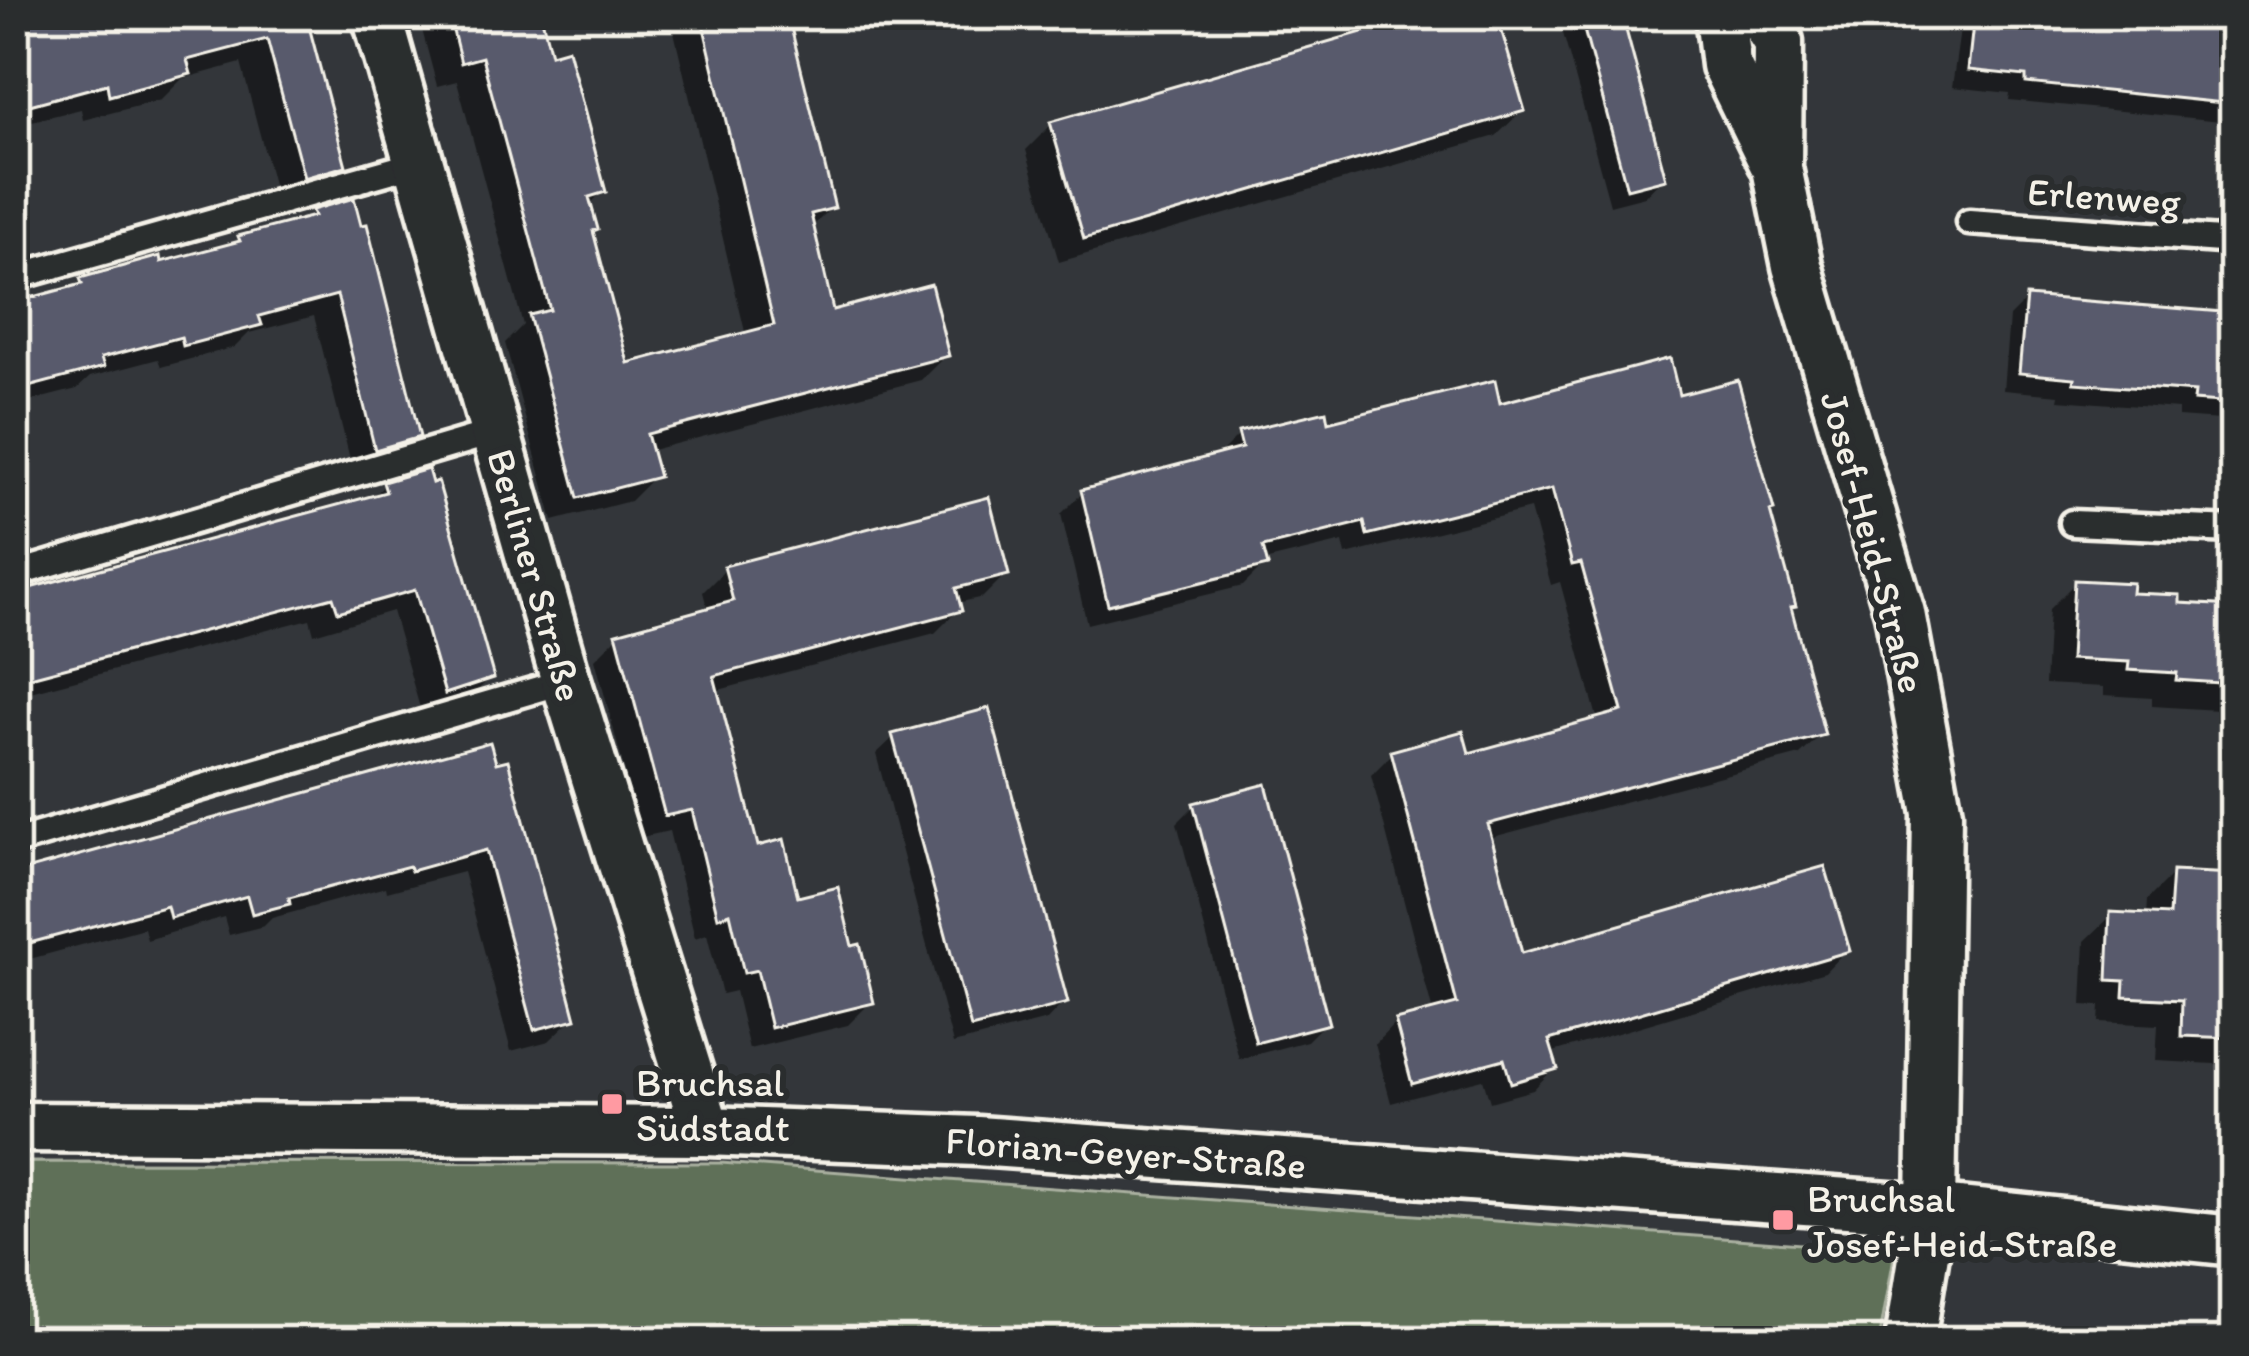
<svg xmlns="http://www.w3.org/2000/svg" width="2249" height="1356" viewBox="0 0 2249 1356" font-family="Itim,sans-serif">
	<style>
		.green { fill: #5f7059; stroke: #aab0a0; stroke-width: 3 }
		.shadow { fill: #0007 }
		.building { fill: #585a6c; stroke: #f4f1e8; stroke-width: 3 }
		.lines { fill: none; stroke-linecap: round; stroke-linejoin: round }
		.service-casing { stroke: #f4f1e8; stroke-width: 33 }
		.minor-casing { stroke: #f4f1e8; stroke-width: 57 }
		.service { stroke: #2a2d2e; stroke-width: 24 }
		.minor { stroke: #2a2d2e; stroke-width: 48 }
		.poi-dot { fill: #ff9aa2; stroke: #2a2d2e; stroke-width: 4.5 }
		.labels { text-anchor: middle; stroke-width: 12; stroke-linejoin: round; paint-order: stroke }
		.street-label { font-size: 39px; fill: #f4f1e8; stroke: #2a2d2e }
		.poi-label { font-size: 39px; fill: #f4f1e8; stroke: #2a2d2e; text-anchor: start }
	</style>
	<rect width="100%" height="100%" fill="#33363a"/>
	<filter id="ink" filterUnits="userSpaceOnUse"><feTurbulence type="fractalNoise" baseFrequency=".00833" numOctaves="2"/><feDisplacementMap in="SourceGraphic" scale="24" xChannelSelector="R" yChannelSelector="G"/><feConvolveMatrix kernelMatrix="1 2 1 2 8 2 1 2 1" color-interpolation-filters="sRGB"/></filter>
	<g filter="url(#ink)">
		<path class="green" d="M15,1162L721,1163L1895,1251L1879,1341H15Z"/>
		<path class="shadow" d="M27,15H303L342,165L316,192L278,203L241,63L182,79L161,100L83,120L81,109L20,124L15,130V18Z
			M418,15H538L549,58L603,191L589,205L590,233L626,367L746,336L670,15H784L832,207L811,228L831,314L946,355L921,380L648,451L655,476L630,501L553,521L505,343L523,325L457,81L437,86Z
			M1392,15H1494L1522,111L1496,136L1059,262L1026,150L1051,125L1395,26Z
			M1558,15H1619L1662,178L1645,196L1610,205Z
			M1962,15H2124L2234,27V108L2221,121L2009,100L2010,93L1952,87Z
			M314,213L417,436L394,459L353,471L314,316L249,333L235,347L161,367L158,359L90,377L77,389L15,405V305L72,290L81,280L159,266L232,247L240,239L305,222Z
			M2027,299L2234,325V421L2178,417V409L2058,400L2059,395L2003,390L2009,317Z
			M1677,399L1767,513L1789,609L1822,734L1800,755L1489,838L1520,957L1846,950L1825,972L1550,1053L1554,1068L1533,1090L1490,1102L1483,1079L1391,1103L1375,1044L1396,1022L1433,1013L1371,775L1392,754L1467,756L1598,721L1560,582L1551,585L1530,509L1346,555L1343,542L1264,561V565L1243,586L1087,624L1061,514L1082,493L1218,456L1239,435L1498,406Z
			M385,485L491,677L468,700L422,715L392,611L314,634L310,619L15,696V595L370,499Z
			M726,569L1006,574L983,597L957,603L958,610L935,633L715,691L756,849L871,1002L848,1025L749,1049L735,991L722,994L707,934L695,938L669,831L642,837L595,659L618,636L708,611L703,592Z
			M2075,583L2177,605L2234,609V711L2152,706V698L2104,695V687L2045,684L2049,609Z
			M894,737L1064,1002L1047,1020L953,1044L876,754Z
			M488,746L573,1018L549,1041L511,1051L463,872L387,892L386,887L272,918L264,926L229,935L224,917L147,940L144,928L15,963V876Z
			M1195,805L1325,1023L1307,1041L1239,1059L1177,823Z
			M2173,874L2234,877V1065L2156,1061L2158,1025L2099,1022L2100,1006L2082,1005L2085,941L2112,915L2146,917L2147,900Z
			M2233,1318L2234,1341H2214L2216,1336Z"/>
		<path class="building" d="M15,15H306L346,166L304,178L267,39L187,60L191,74L109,96L107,84L15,109Z
			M449,15H541L551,54L568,49L606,192L589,197L598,229L593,231L628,363L774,325L701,15H788L835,208L811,214L833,310L931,284L949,356L647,434L659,477L578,498L529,315L550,310L482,57L461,63Z
			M1421,15H1497L1525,111L1084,239L1050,122Z
			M1580,15H1622L1666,179L1627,189Z
			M1974,15H2142L2234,24V104L2026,83V76L1968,70Z
			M354,198L361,225L367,224L420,437L375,450L337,295L259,316L262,325L183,346L181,337L101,358L104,367L25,388L24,383L15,385V302L82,284L80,278L160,256L161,262L240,241L238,236L314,216L312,210Z
			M2026,296L2234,313V403L2194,400L2195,392L2074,383L2075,378L2019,373Z
			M1670,358L1679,395L1738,380L1774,510L1770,511L1796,606L1791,607L1825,735L1488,824L1522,953L1825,866L1850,951L1549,1040L1558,1069L1511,1083L1504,1059L1412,1084L1395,1020L1457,1004L1391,751L1463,731L1469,753L1622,711L1581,563L1572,565L1552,489L1367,535L1364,522L1263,547L1268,566L1108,605L1081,490L1242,448L1238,432L1326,411L1328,422L1495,380L1500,403Z
			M428,469L432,483L438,481L494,678L445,694L415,590L338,612L333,597L15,681V592L386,492L383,482Z
			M989,497L1009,575L956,588L962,611L714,676L758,846L784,839L798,897L838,887L852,946L860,944L874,1003L771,1028L757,970L744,973L730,913L718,917L692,810L665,816L616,633L733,601L724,566Z
			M2074,580L2133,583L2132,593L2180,595V603L2234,606V684L2176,680L2177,673L2128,670L2129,662L2070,659Z
			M989,708L1068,1003L971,1028L892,734Z
			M490,742L496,763L508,760L576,1019L534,1030L486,850L411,871L409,866L289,898L290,904L252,914L247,896L170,918L167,906L15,947V873Z
			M1266,784L1329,1024L1256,1043L1193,803Z
			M2172,871L2234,874V1038L2181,1036L2182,1000L2124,997L2125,981L2107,980L2110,912L2169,915Z"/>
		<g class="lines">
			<g class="service-casing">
				<path id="service" d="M1969,222L2234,241
					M15,277L418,163
					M2072,523L2234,530
					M15,574L495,432
					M15,842L566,681"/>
			</g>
			<g class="minor-casing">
				<path id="minor" d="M377,15L566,681L706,1131
					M1720,15L1726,65L1773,161
					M1761,15L1778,42L1777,168L1797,266L1900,613L1937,813L1931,1209L1910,1341
					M15,1127L706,1131L977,1141L1931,1209L2234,1241"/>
			</g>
			<use href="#service" class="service"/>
			<use href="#minor" class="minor"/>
		</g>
	</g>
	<g class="poi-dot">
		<rect x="600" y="1092" width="24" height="24" rx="6"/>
		<rect x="1771" y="1208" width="24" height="24" rx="6"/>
	</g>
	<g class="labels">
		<g class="street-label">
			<text transform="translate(2104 196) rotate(4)" y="14">Erlenweg</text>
			<text transform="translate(1874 542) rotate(75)" y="14">Josef-Heid-Straße</text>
			<text transform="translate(536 575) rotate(74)" y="14">Berliner Straße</text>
			<text transform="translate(1126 1152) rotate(4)" y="14">Florian-Geyer-Straße</text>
		</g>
		<g class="poi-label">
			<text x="636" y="1096">Bruchsal<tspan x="636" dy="45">Südstadt</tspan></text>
			<text x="1807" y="1212">Bruchsal<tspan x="1807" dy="45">Josef-Heid-Straße</tspan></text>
		</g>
	</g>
	<rect width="2249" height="1356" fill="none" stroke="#2a2d2e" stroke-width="60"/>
	<rect x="30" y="30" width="2189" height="1296" fill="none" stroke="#f4f1e8" stroke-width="4.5" filter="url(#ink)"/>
</svg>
